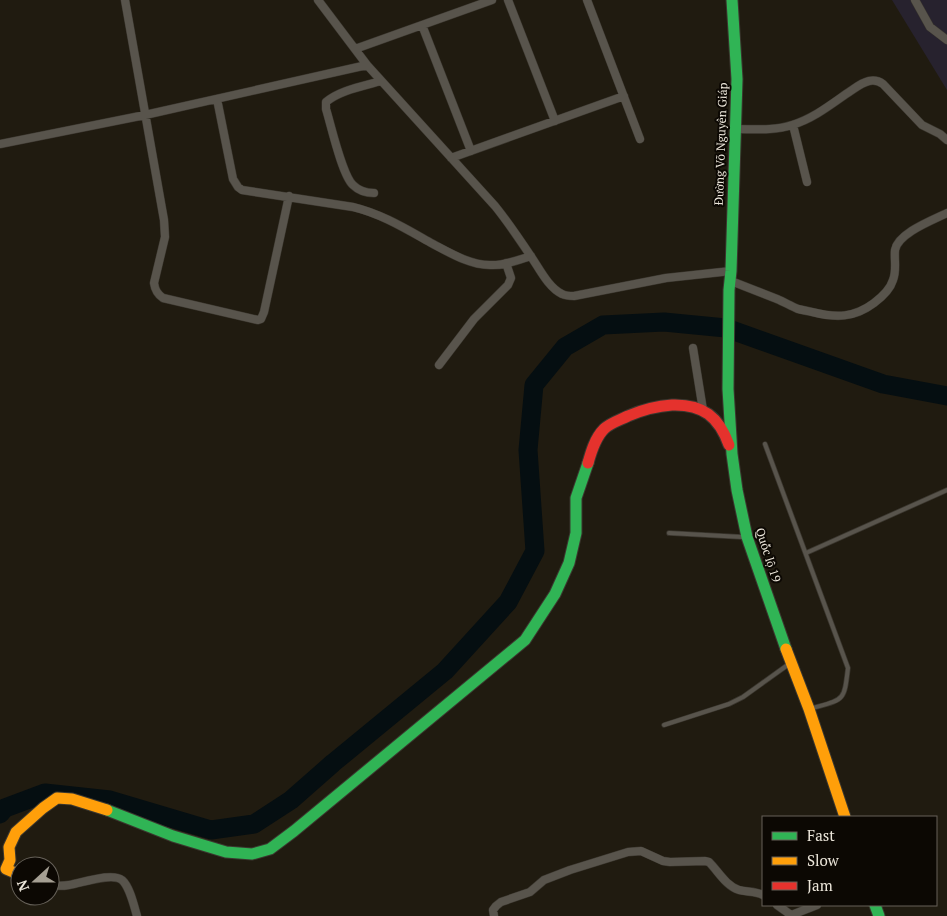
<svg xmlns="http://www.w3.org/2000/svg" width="947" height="916" viewBox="0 0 947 916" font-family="'PT Serif',serif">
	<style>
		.industrial { fill: #27222e }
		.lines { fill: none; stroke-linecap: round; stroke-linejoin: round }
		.river { stroke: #050e11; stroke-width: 19 }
		.lane-casing { stroke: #3b372f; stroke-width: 5.5 }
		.street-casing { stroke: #3b372f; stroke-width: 9 }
		.fast-casing { stroke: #3b372f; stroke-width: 13 }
		.slow-casing { stroke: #3b372f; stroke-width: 13 }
		.jam-casing { stroke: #3b372f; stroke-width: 13 }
		.lane { stroke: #58544c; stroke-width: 4 }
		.street { stroke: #58544c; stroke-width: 8 }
		.fast { stroke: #30b455; stroke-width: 11 }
		.slow { stroke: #ff9f0a; stroke-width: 11 }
		.jam { stroke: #e5322d; stroke-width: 11 }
		.labels { text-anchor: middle; stroke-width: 4; stroke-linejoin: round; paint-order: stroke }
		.street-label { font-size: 12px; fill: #ece6da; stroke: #0c0803 }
	</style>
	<rect width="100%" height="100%" fill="#201b10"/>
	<path class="industrial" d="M892,0H947V90Z"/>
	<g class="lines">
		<path class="river" d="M0,814L5,808L45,793L110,800L211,830L254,824L291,800L333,763L445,671L508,602L535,551L528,450L534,385L565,347L603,325L664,322L726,328L883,384L947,396"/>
		<g class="lane-casing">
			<path id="lane" d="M765,444L848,668C844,701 845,699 813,708
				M669,533L742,537
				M806,553L947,490
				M664,725L729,704L743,697L789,664"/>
		</g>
		<g class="street-casing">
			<path id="street" d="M125,0L164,220L165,237L154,283C155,290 157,294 163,298L258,320L261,319L264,312L289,196
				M318,0L367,65L495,206C508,222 520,240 532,258C540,270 549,288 562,294C566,296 570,296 574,296L666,278L731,271
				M508,0L555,121
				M587,0L640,139
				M915,0L930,27L947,40
				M422,25L471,151
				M355,49L492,0
				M217,99L233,179L238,187L242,190L353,207C382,214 406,229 433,244C450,253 470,265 490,265C503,266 518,260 531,256
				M793,125L807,182
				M735,129C754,129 774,131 792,125C812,119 829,106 846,94C853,90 860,83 869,81C874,80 879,81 883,84L922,125L940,134L947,140
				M0,144L145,115L367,65
				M451,158L624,96
				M374,193C366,193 359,191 353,185C342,175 331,125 326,109V102C340,90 364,86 381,81
				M731,281C746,287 762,293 777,299C784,302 791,306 798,309C802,310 808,311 812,312C836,318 854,318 874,303C882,297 890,290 893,280C897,270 894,260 895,250C898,233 933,220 947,213
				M693,348L703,410
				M439,365L474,319L508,285L511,278L506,263
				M50,885C56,886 63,886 69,885C82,883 112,872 122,880C130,887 134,906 137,916
				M777,905L791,915
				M494,916L493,910L496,906L501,902L530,892L544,880L570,870L628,852L641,851L663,861L670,862L705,861L709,862C718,871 726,886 739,890C747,892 756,891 763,895
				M789,916L817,905"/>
		</g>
		<g class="fast-casing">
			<path id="fast" d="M732,0L737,79L731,271L729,290L728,389L732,454L737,490L747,537L786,649
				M107,810L173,836L226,852L252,854L270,849L294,831L525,640L555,594L569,563L576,533V498L588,463
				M875,905L879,916"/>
		</g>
		<g class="slow-casing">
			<path id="slow" d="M786,649L809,709L845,817
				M20,875L6,869L10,860L9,847L16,832L43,808L57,798L72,799L107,810"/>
		</g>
		<g class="jam-casing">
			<path id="jam" d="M588,463C591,452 595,438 604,429C610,423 620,420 628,416C642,410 656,406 672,405C703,404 719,417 729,445"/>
		</g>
		<use href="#lane" class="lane"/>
		<use href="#street" class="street"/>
		<use href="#fast" class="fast"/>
		<use href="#slow" class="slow"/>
		<use href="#jam" class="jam"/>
	</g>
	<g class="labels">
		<g class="street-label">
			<text transform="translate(721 144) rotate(-88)" y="4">Đường Võ Nguyên Giáp</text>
			<text transform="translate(768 555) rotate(72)" y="4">Quốc lộ 19</text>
		</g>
	</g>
	<rect x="762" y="816" width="175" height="90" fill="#0c0803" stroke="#666159"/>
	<rect x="772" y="832" width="25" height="8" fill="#30b455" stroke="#666159"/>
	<text x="807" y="841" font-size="15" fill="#ece6da">Fast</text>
	<rect x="772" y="857" width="25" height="8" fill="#ff9f0a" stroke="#666159"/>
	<text x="807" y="866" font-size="15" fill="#ece6da">Slow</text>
	<rect x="772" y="882" width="25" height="8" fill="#e5322d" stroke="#666159"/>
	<text x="807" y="891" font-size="15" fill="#ece6da">Jam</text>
	<g transform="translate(35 881) rotate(249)"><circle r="24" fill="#0c0803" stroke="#666159"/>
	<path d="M0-4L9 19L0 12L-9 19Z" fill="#a59f93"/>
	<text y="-8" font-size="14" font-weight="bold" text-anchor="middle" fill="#ece6da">N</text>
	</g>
</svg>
